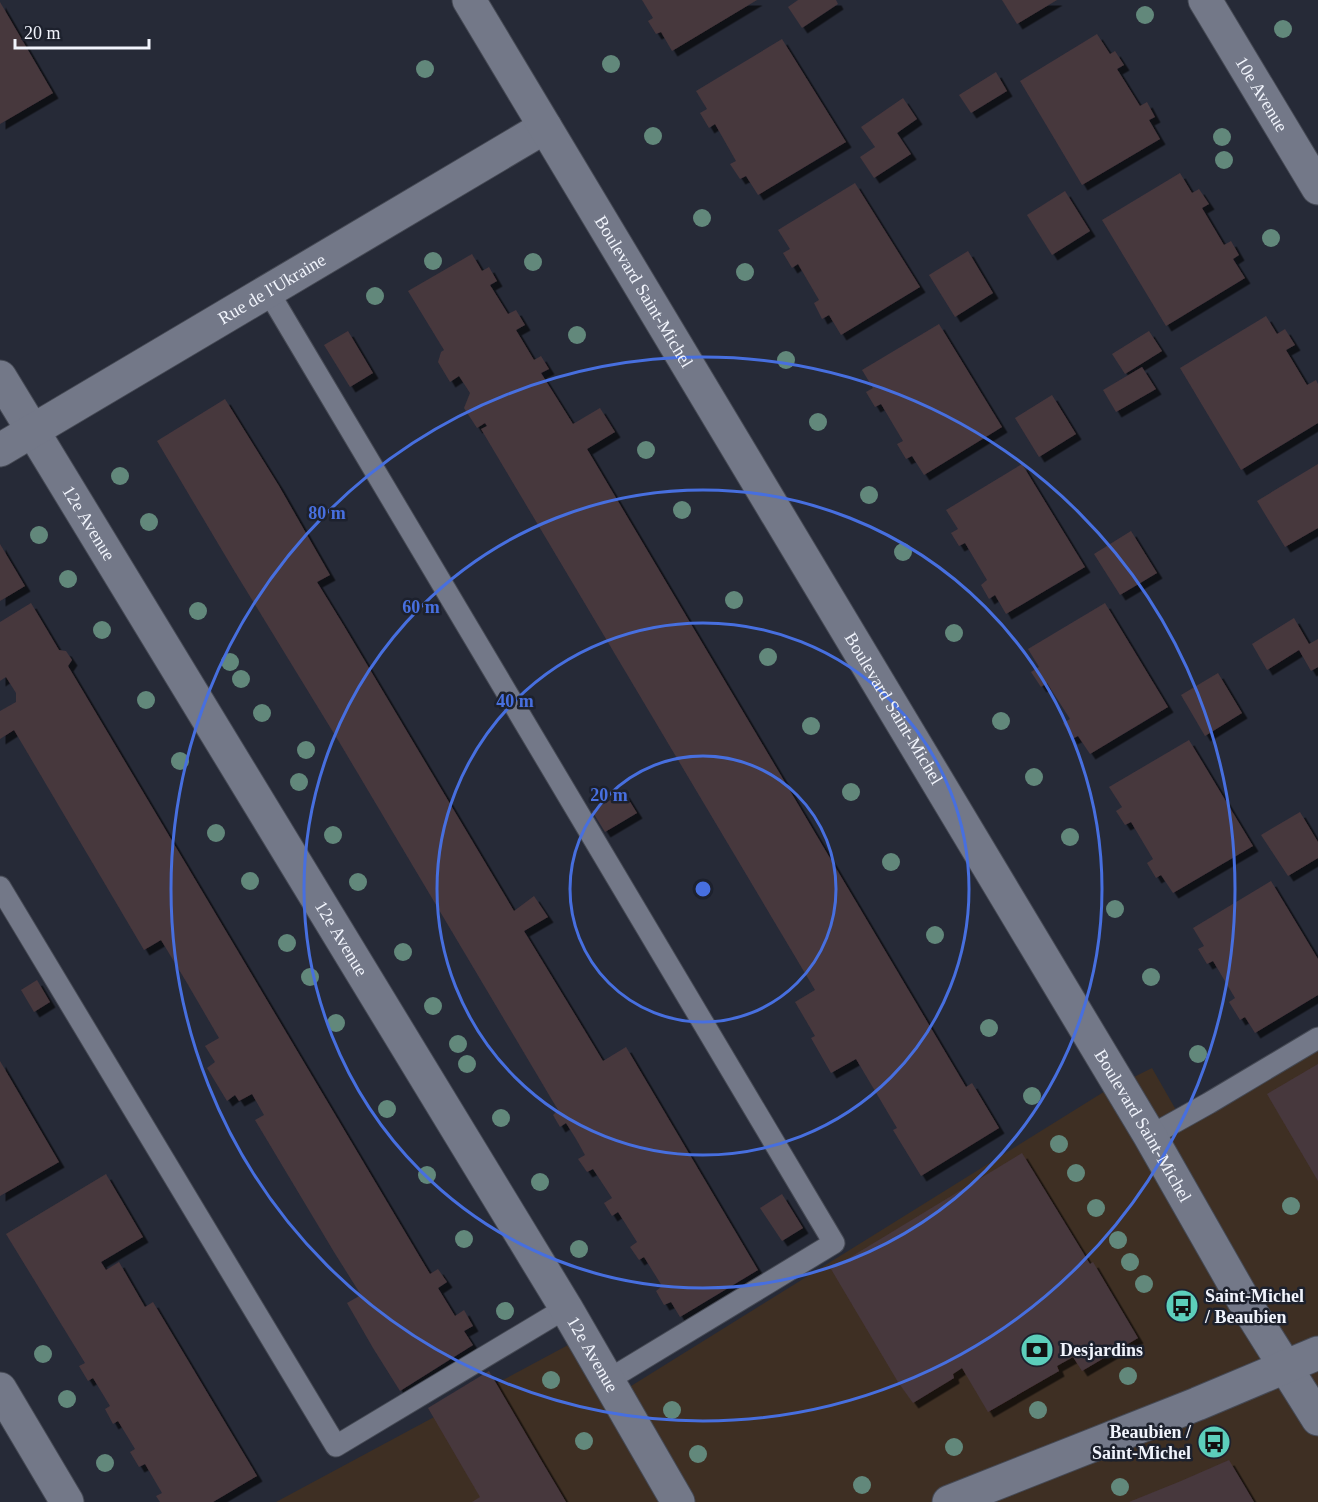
<svg xmlns="http://www.w3.org/2000/svg" width="1318" height="1502" viewBox="0 0 1318 1502" font-family="Georgia,serif">
	<style>
		.commercial { fill: #3e2f23 }
		.building { fill: #47373d; filter: url(#shadow) }
		.lines { fill: none; stroke-linecap: round; stroke-linejoin: round }
		.lane-casing { stroke: #454954; stroke-width: 23 }
		.street-casing { stroke: #454954; stroke-width: 35 }
		.secondary-casing { stroke: #454954; stroke-width: 35 }
		.lane { stroke: #737888; stroke-width: 21 }
		.street { stroke: #737888; stroke-width: 33 }
		.secondary { stroke: #737888; stroke-width: 33 }
		.tree { fill: #62887b }
		.ring { fill: none; stroke: #476fdf; stroke-width: 3 }
		.labels { text-anchor: middle; stroke-width: 5; stroke-linejoin: round; paint-order: stroke }
		.street-label { font-size: 18px; fill: #f1f4fc; stroke: #1d212d }
		.poi-label { font-size: 18px; font-weight: bold; fill: #f1f4fc; stroke: #1d212d; text-anchor: start }
		.centre { fill: #476fdf; stroke: #1d212d; stroke-width: 3 }
		.ring-label { font-size: 18px; text-anchor: middle; font-weight: bold; fill: #476fdf; stroke: #1d212d; stroke-width: 5; stroke-linejoin: round; paint-order: stroke }
	</style>
	<defs>
		<filter id="shadow"><feDropShadow dx="5.5" dy="5.5" stdDeviation="0" flood-color="#0009"/></filter>
	</defs>
	<rect width="100%" height="100%" fill="#262a37"/>
	<path class="commercial" d="M1318,1028V1502H276L583,1337L623,1391L1102,1093L1152,1068L1176,1110Z"/>
	<path class="building" d="M642,0H757L672,51L661,32L656,34L648,21L653,18Z
		M798,0H836L838,4L802,28L788,7Z
		M1002,0H1057L1017,24Z
		M0,2L53,93L0,124Z
		M1097,34L1110,54L1115,51L1124,65L1117,69L1140,106L1147,102L1155,117L1149,120L1160,139L1082,185L1020,81Z
		M782,39L846,142L758,195L746,176L740,179L730,164L736,161L715,124L709,128L700,113L707,109L696,91Z
		M996,72L1007,91L971,113L959,95Z
		M903,98L917,119L897,133L911,154L874,178L860,157L875,147L861,127Z
		M1180,173L1192,193L1199,189L1209,204L1202,208L1224,245L1231,241L1239,255L1233,259L1245,278L1166,326L1102,220Z
		M855,183L920,287L841,335L829,315L822,319L814,303L819,300L798,264L792,268L783,253L790,249L778,230Z
		M1065,191L1090,231L1052,255L1027,215Z
		M968,251L993,293L955,317L929,275Z
		M472,254L482,271L489,267L497,281L490,285L508,314L516,310L525,325L516,330L534,360L541,356L549,369L541,373L573,424L600,408L615,432L587,449L966,1087L972,1083L999,1128L921,1176L893,1130L897,1128L856,1059L831,1073L811,1038L815,1036L795,1002L815,990L503,466L481,429L487,426L485,423L477,428L464,408L470,393L459,376L450,382L438,362L441,352L444,350L408,291Z
		M1266,316L1277,334L1285,329L1295,345L1286,350L1307,385L1316,380L1318,384V423L1241,470L1180,368Z
		M939,324L1002,427L924,475L912,456L906,459L897,444L903,441L881,404L875,407L866,392L873,388L862,370Z
		M348,331L373,373L350,387L324,345Z
		M1149,331L1162,351L1125,374L1112,354Z
		M1142,367L1156,389L1116,412L1103,390Z
		M1052,395L1076,434L1039,457L1015,418Z
		M225,399L279,486L330,575L317,582L344,626L514,911L534,896L548,917L524,931L577,1018L603,1061L626,1047L758,1270L680,1317L671,1302L664,1305L656,1291L662,1286L644,1257L639,1260L630,1247L637,1242L618,1212L612,1216L604,1203L612,1198L593,1169L587,1172L578,1159L585,1155L576,1139L566,1123L560,1127L553,1115L558,1110L341,745L235,572L157,441Z
		M1022,464L1085,567L1006,614L995,595L989,599L981,585L987,580L965,543L959,546L951,533L958,529L946,510Z
		M1318,464V528L1285,547L1257,501Z
		M1131,531L1157,573L1120,595L1094,554Z
		M0,544L25,586L0,601Z
		M31,603L59,650L66,651L72,660L68,666L421,1259L430,1274L438,1269L447,1282L438,1288L455,1316L464,1310L473,1326L464,1331L473,1345L400,1391L373,1348L347,1303L361,1295L334,1252L255,1120L264,1115L252,1094L239,1101L235,1095L227,1101L207,1068L215,1062L205,1046L219,1038L187,983L161,940L144,950L14,730L0,739V711L16,702V693L6,677L0,681V622Z
		M1105,603L1168,707L1090,754L1078,736L1072,739L1063,723L1070,719L1047,683L1041,687L1031,672L1039,667L1028,649Z
		M1294,618L1309,644L1318,639V667L1311,671L1299,650L1267,670L1252,644Z
		M1218,673L1242,713L1205,736L1181,695Z
		M1189,740L1253,846L1173,893L1161,875L1156,878L1147,863L1153,859L1131,822L1125,825L1116,811L1122,807L1109,787Z
		M624,792L637,813L605,832L592,811Z
		M1300,812L1318,842V858L1288,876L1261,835Z
		M1271,881L1318,959V995L1255,1033L1245,1017L1240,1020L1229,1002L1235,998L1213,961L1207,964L1198,949L1204,946L1193,928Z
		M37,980L50,1002L34,1012L21,990Z
		M0,1061L59,1162L0,1196Z
		M1318,1064V1181L1267,1094Z
		M1022,1153L1090,1264L1093,1262L1138,1338L1082,1371L1073,1357L1057,1366L1059,1371L988,1412L962,1368L953,1374L954,1378L913,1403L898,1382L831,1269Z
		M106,1174L143,1237L101,1262L106,1270L119,1262L145,1307L153,1302L257,1476L213,1502H160L156,1496L162,1493L145,1464L139,1467L130,1452L135,1449L118,1421L113,1424L105,1409L110,1406L93,1378L88,1381L79,1366L85,1363L6,1234Z
		M782,1194L803,1228L782,1241L760,1208Z
		M489,1371L541,1460L566,1502H472L480,1497L428,1408Z
		M1229,1460L1254,1502H1129L1181,1481Z"/>
	<g class="lines">
		<g class="lane-casing">
			<path id="lane" d="M268,291L834,1243L608,1380
				M0,887L336,1446L566,1308
				M1150,1136L1209,1103L1318,1038"/>
		</g>
		<g class="street-casing">
			<g id="street">
				<path id="s1" d="M1205,0L1318,188"/>
				<path id="s2" d="M0,377L566,1308L678,1502"/>
				<path id="s3" d="M0,450L545,127"/>
				<path d="M0,1389L67,1502"/>
			</g>
		</g>
		<g class="secondary-casing">
			<g id="secondary">
				<path id="s4" d="M469,0L1150,1136L1244,1301L1318,1419"/>
				<path d="M949,1502L1197,1404L1318,1353"/>
			</g>
		</g>
		<use href="#lane" class="lane"/>
		<use href="#street" class="street"/>
		<use href="#secondary" class="secondary"/>
	</g>
	<g class="tree">
		<circle cx="1145" cy="15" r="9"/>
		<circle cx="1283" cy="29" r="9"/>
		<circle cx="611" cy="64" r="9"/>
		<circle cx="425" cy="69" r="9"/>
		<circle cx="653" cy="136" r="9"/>
		<circle cx="1222" cy="137" r="9"/>
		<circle cx="1224" cy="160" r="9"/>
		<circle cx="702" cy="218" r="9"/>
		<circle cx="1271" cy="238" r="9"/>
		<circle cx="433" cy="261" r="9"/>
		<circle cx="533" cy="262" r="9"/>
		<circle cx="745" cy="272" r="9"/>
		<circle cx="375" cy="296" r="9"/>
		<circle cx="577" cy="335" r="9"/>
		<circle cx="786" cy="360" r="9"/>
		<circle cx="818" cy="422" r="9"/>
		<circle cx="646" cy="450" r="9"/>
		<circle cx="120" cy="476" r="9"/>
		<circle cx="869" cy="495" r="9"/>
		<circle cx="682" cy="510" r="9"/>
		<circle cx="149" cy="522" r="9"/>
		<circle cx="39" cy="535" r="9"/>
		<circle cx="903" cy="552" r="9"/>
		<circle cx="68" cy="579" r="9"/>
		<circle cx="734" cy="600" r="9"/>
		<circle cx="198" cy="611" r="9"/>
		<circle cx="102" cy="630" r="9"/>
		<circle cx="954" cy="633" r="9"/>
		<circle cx="768" cy="657" r="9"/>
		<circle cx="230" cy="662" r="9"/>
		<circle cx="241" cy="679" r="9"/>
		<circle cx="146" cy="700" r="9"/>
		<circle cx="262" cy="713" r="9"/>
		<circle cx="1001" cy="721" r="9"/>
		<circle cx="811" cy="726" r="9"/>
		<circle cx="306" cy="750" r="9"/>
		<circle cx="180" cy="761" r="9"/>
		<circle cx="1034" cy="777" r="9"/>
		<circle cx="299" cy="782" r="9"/>
		<circle cx="851" cy="792" r="9"/>
		<circle cx="216" cy="833" r="9"/>
		<circle cx="333" cy="835" r="9"/>
		<circle cx="1070" cy="837" r="9"/>
		<circle cx="891" cy="862" r="9"/>
		<circle cx="250" cy="881" r="9"/>
		<circle cx="358" cy="882" r="9"/>
		<circle cx="1115" cy="909" r="9"/>
		<circle cx="935" cy="935" r="9"/>
		<circle cx="287" cy="943" r="9"/>
		<circle cx="403" cy="952" r="9"/>
		<circle cx="310" cy="977" r="9"/>
		<circle cx="1151" cy="977" r="9"/>
		<circle cx="433" cy="1006" r="9"/>
		<circle cx="336" cy="1023" r="9"/>
		<circle cx="989" cy="1028" r="9"/>
		<circle cx="458" cy="1044" r="9"/>
		<circle cx="1198" cy="1054" r="9"/>
		<circle cx="467" cy="1064" r="9"/>
		<circle cx="1032" cy="1096" r="9"/>
		<circle cx="387" cy="1109" r="9"/>
		<circle cx="501" cy="1118" r="9"/>
		<circle cx="1059" cy="1144" r="9"/>
		<circle cx="1076" cy="1173" r="9"/>
		<circle cx="427" cy="1175" r="9"/>
		<circle cx="540" cy="1182" r="9"/>
		<circle cx="1291" cy="1206" r="9"/>
		<circle cx="1096" cy="1208" r="9"/>
		<circle cx="464" cy="1239" r="9"/>
		<circle cx="1118" cy="1240" r="9"/>
		<circle cx="579" cy="1249" r="9"/>
		<circle cx="1130" cy="1262" r="9"/>
		<circle cx="1144" cy="1284" r="9"/>
		<circle cx="505" cy="1311" r="9"/>
		<circle cx="43" cy="1354" r="9"/>
		<circle cx="1128" cy="1376" r="9"/>
		<circle cx="551" cy="1380" r="9"/>
		<circle cx="67" cy="1399" r="9"/>
		<circle cx="672" cy="1410" r="9"/>
		<circle cx="1038" cy="1410" r="9"/>
		<circle cx="584" cy="1441" r="9"/>
		<circle cx="954" cy="1447" r="9"/>
		<circle cx="698" cy="1454" r="9"/>
		<circle cx="105" cy="1463" r="9"/>
		<circle cx="862" cy="1485" r="9"/>
		<circle cx="1120" cy="1487" r="9"/>
	</g>
	<g class="ring">
		<circle cx="703" cy="889" r="133"/>
		<circle cx="703" cy="889" r="266"/>
		<circle cx="703" cy="889" r="399"/>
		<circle cx="703" cy="889" r="532"/>
	</g>
	<defs>
		<g id="bus-disc" transform="scale(1.725)"><circle r="9.5" fill="#5ccebb" stroke="#1d212d"/><path d="M-5-6H5V4H4V6H2V4H-2V6H-4V4H-5ZM-3.5-4V0h7V-4ZM-3.5 1.2v1.5H-2V1.2ZM2 1.2v1.5H3.5V1.2Z" fill="#111"/></g>
		<g id="bank-disc" transform="scale(1.725)"><circle r="9.5" fill="#5ccebb" stroke="#1d212d"/><path d="M-6-4H6V4H-6ZM0-2.3a2.3 2.3 0 1 0 0 4.6a2.3 2.3 0 1 0 0-4.6Z" fill="#111"/></g>
	</defs>
	<g fill-rule="evenodd">
		<use href="#bus-disc" x="1182" y="1306"/>
		<use href="#bank-disc" x="1037" y="1350"/>
		<use href="#bus-disc" x="1214" y="1442"/>
	</g>
	<g class="labels">
		<g class="street-label">
			<text dy="6" stroke="none"><textPath href="#s1" startOffset="110">10e Avenue</textPath></text>
			<text dy="6" stroke="none"><textPath href="#s3" startOffset="316">Rue de l'Ukraine</textPath></text>
			<text dy="6" stroke="none"><textPath href="#s4" startOffset="340">Boulevard Saint-Michel</textPath></text>
			<text dy="6" stroke="none"><textPath href="#s2" startOffset="171">12e Avenue</textPath></text>
			<text dy="6" stroke="none"><textPath href="#s4" startOffset="826">Boulevard Saint-Michel</textPath></text>
			<text dy="6" stroke="none"><textPath href="#s2" startOffset="657">12e Avenue</textPath></text>
			<text dy="6" stroke="none"><textPath href="#s4" startOffset="1312">Boulevard Saint-Michel</textPath></text>
			<text dy="6" stroke="none"><textPath href="#s2" startOffset="1143">12e Avenue</textPath></text>
		</g>
		<g class="poi-label">
			<text x="1205" y="1302">Saint-Michel<tspan x="1205" dy="21">/ Beaubien</tspan></text>
			<text x="1060" y="1356">Desjardins</text>
			<text x="1191" y="1438" text-anchor="end">Beaubien /<tspan x="1191" dy="21">Saint-Michel</tspan></text>
		</g>
	</g>
	<circle cx="703" cy="889" r="9" class="centre"/>
	<g class="ring-label">
		<text x="327" y="519">80 m</text>
		<text x="421" y="613">60 m</text>
		<text x="515" y="707">40 m</text>
		<text x="609" y="801">20 m</text>
	</g>
	<path d="M15 39v9h134v-9" fill="none" stroke="#f1f4fc" stroke-width="3"/>
	<text x="24" y="39" font-size="18" fill="#f1f4fc" stroke="#1d212d" stroke-width="4.5" paint-order="stroke">20 m</text>
</svg>
